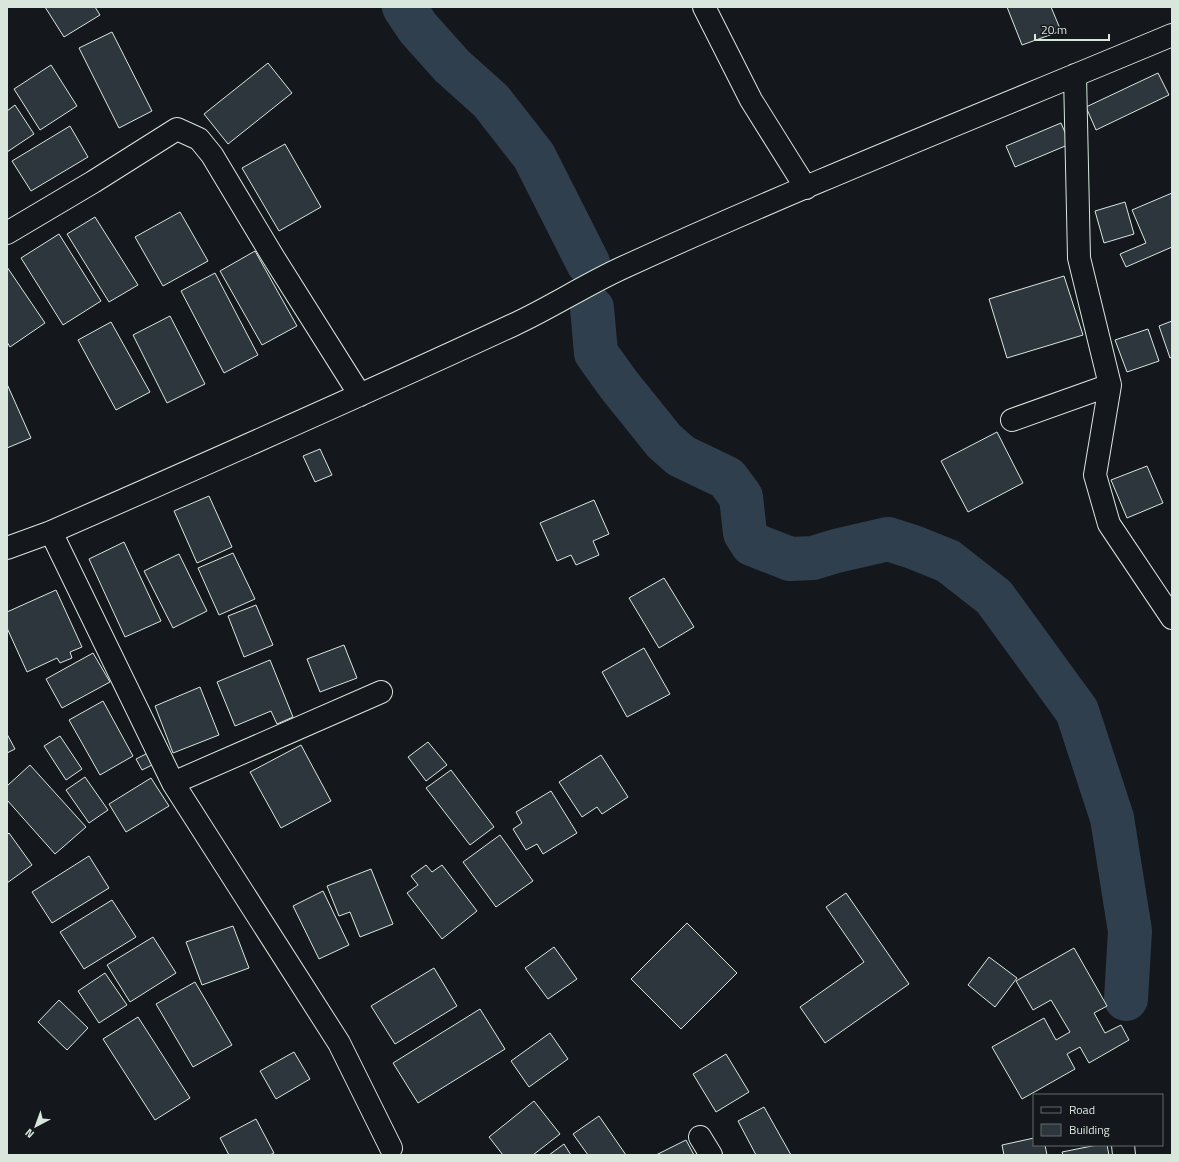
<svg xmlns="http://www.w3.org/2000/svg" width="1179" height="1162" viewBox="0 0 1179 1162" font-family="'Titillium Web',sans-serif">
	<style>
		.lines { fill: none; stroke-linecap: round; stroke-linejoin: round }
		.river { stroke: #2f3f4d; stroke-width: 44 }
		.building { fill: #2c363c; stroke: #d8e6dc }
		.minor-casing { stroke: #d8e6dc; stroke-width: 24 }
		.minor { stroke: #14181c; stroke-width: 22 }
	</style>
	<rect width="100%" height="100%" fill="#14181c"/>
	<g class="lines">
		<path class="river" d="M404,7L418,28L452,66L491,101L534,156L588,263
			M592,308L596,353L619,385L664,441L681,456L727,478L741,497L745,533L752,544L790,559L813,558L836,551L888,539L913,547L948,561L994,597L1077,711L1112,818L1130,931L1126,999"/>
	</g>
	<path class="building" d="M45,7H95L100,15L64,37Z
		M1007,7H1051L1061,31L1022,45Z
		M112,32L152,111L119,128L79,48Z
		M268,63L292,93L228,144L204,114Z
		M51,65L77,106L40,130L14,89Z
		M1158,73L1169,95L1096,130L1086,107Z
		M15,105L34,134L7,152V111Z
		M1061,123L1070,144L1015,167L1006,146Z
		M70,126L88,157L31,191L12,161Z
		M285,144L321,207L279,231L242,168Z
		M1172,193V247L1126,267L1120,254L1146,243L1132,210Z
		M1125,202L1134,234L1104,243L1095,211Z
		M180,212L208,261L163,286L135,237Z
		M95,217L138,285L109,302L67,234Z
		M59,234L101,301L63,325L21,258Z
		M255,251L297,326L262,345L220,271Z
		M7,267L45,323L10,347L7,342Z
		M215,273L258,355L224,373L181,291Z
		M1064,276L1083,335L1007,358L989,299Z
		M170,316L205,384L167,403L133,335Z
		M1172,321V357L1170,358L1159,326Z
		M111,322L150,392L116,410L78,340Z
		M1148,329L1159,361L1127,372L1115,340Z
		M7,384L31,438L7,448Z
		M997,432L1023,483L968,512L941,461Z
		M320,449L332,475L315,482L303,456Z
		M1147,466L1163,503L1127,518L1111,480Z
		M209,496L232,547L197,563L174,511Z
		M594,500L609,534L593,541L599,555L576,565L571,555L557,561L540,523Z
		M124,542L161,621L125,637L89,559Z
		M233,553L255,599L219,615L198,568Z
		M179,554L207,611L173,628L144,571Z
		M664,578L694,627L659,648L629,598Z
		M56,590L82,647L70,652L72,658L60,663L57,658L27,672L7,628V612Z
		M256,605L273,645L244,657L228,616Z
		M344,645L357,678L320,692L307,659Z
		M644,648L670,694L627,717L602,672Z
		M93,653L110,682L62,708L46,679Z
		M270,660L293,717L277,724L271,711L235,726L217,682Z
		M200,687L219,735L173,753L155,706Z
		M103,701L133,756L100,775L69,720Z
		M7,734L15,749L7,753Z
		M60,736L82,769L66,780L44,746Z
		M428,742L447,765L426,781L408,757Z
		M301,745L331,801L281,828L250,772Z
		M148,753L154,764L142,770L136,759Z
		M601,755L628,797L602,814L597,807L582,817L559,782Z
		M30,765L86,827L55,854L7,800V786Z
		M451,770L494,827L470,845L426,788Z
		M85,777L108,810L89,823L66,790Z
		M151,778L169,806L126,832L109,804Z
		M551,791L577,833L543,854L537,844L526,850L513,829L522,823L516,812Z
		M9,833L32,865L7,883V835Z
		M500,835L533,881L496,907L463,862Z
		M89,856L109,888L52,923L32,892Z
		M426,865L432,872L442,865L477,911L442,939L407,893L418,885L411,876Z
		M371,869L393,924L360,937L350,912L339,916L327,886Z
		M323,891L349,945L319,959L293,906Z
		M846,893L909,984L825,1043L800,1007L864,962L826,907Z
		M112,900L136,937L84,969L60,932Z
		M687,923L737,973L681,1029L631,979Z
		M233,926L249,968L202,985L186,942Z
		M153,937L176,973L130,1002L107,965Z
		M554,947L577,979L548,999L525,968Z
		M1074,948L1107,1006L1094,1013L1105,1033L1121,1025L1129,1040L1089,1063L1080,1047L1067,1054L1075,1069L1022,1099L992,1047L1044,1018L1056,1040L1070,1032L1051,1000L1033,1010L1016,981Z
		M989,957L1017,978L995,1007L968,985Z
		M434,968L457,1006L395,1044L371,1006Z
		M105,973L127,1005L99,1023L78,991Z
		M195,982L232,1045L193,1067L156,1004Z
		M59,1000L88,1028L67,1050L38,1022Z
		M480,1009L505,1049L418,1103L393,1063Z
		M138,1017L190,1098L155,1120L103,1039Z
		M550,1033L568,1059L529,1087L511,1061Z
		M294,1052L310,1079L276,1099L260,1071Z
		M726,1054L749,1092L716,1112L693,1074Z
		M534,1101L560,1134L533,1155H503L489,1137Z
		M764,1107L791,1155H756L738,1121Z
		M599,1116L626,1155H588L573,1134Z
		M256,1119L274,1153L270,1155H229L220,1138Z
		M1034,1138V1145H1045L1047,1155H1004L1002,1145Z
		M686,1140L694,1155H656Z
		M564,1144L571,1155H549Z
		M1097,1145H1107L1109,1155H1063L1062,1152Z"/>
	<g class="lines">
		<g class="minor-casing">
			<path id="minor" d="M704,7L751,100L806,188
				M7,233L93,182L177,129L199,139L212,155L272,255L360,395
				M1110,385L1095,475L1109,524L1172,618
				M1012,420L1110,385L1079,258L1075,75
				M51,532L173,783L339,1043L391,1148
				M7,548L51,532C206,464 360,396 513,325C550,308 585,285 622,268C803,185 988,112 1172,35
				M173,783L381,692
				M700,1137L711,1155
				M1123,1145L1124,1155"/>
		</g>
		<use href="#minor" class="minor"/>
	</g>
	<rect width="1179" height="1162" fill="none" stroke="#d8e6dc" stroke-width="16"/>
	<rect x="1033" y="1094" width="130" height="52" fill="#14181c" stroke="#626a69"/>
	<rect x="1041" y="1107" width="20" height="6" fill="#14181c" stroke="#626a69"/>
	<text x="1069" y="1114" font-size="12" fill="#d8e6dc">Road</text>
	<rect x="1041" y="1124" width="20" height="12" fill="#2c363c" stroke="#626a69"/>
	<text x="1069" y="1134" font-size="12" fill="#d8e6dc">Building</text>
	<g transform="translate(36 1126) rotate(221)" stroke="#14181c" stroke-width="3" paint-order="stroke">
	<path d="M0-3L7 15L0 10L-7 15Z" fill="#d8e6dc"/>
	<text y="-6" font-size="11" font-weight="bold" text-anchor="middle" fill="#d8e6dc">N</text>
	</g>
	<path d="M1035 34v6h74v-6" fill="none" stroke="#d8e6dc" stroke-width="2"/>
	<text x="1041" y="34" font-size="12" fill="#d8e6dc" stroke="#14181c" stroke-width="3" paint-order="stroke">20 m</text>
</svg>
